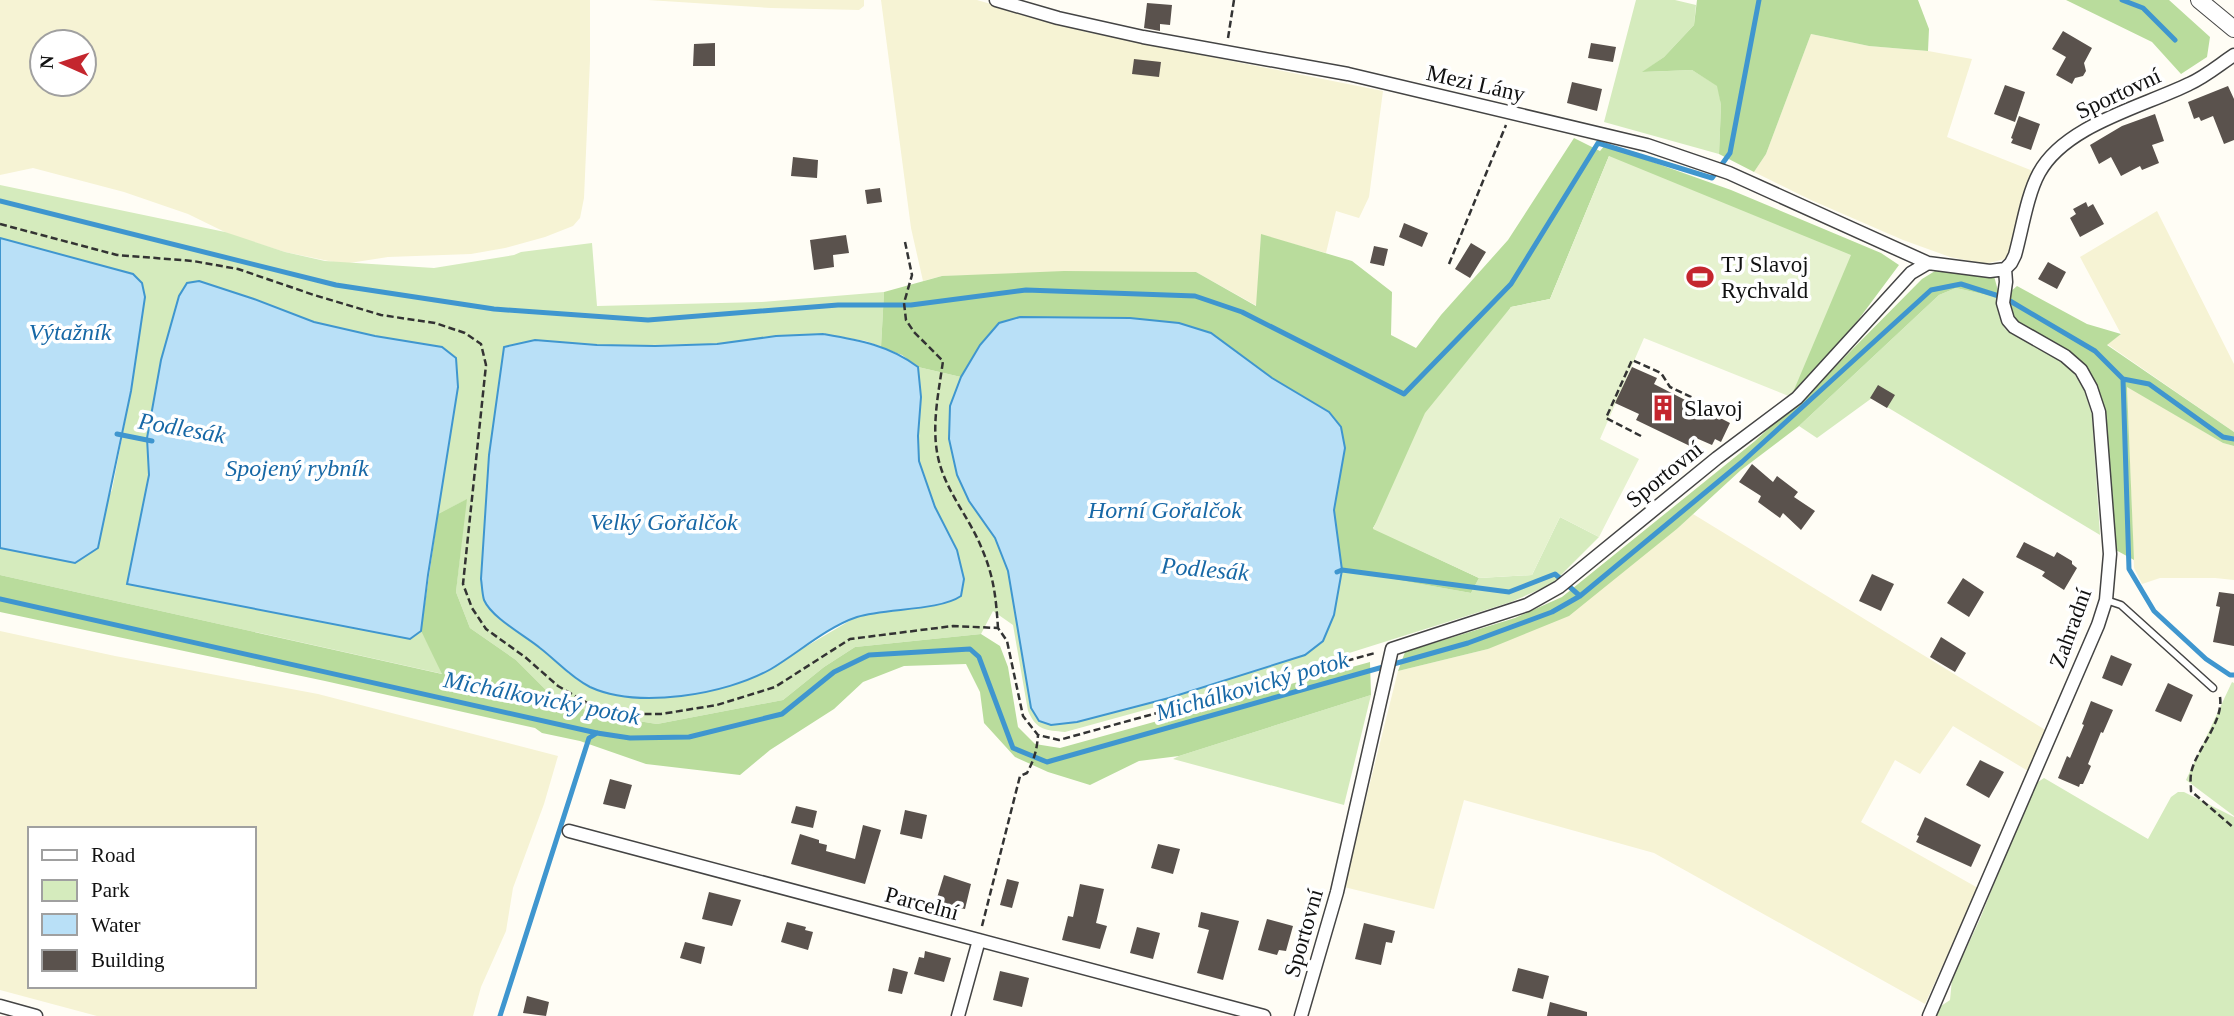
<svg xmlns="http://www.w3.org/2000/svg" width="2234" height="1016" viewBox="0 0 2234 1016" font-family="Georgia,serif">
	<style>
		.farmland { fill: #f6f3d4; fill-rule: evenodd }
		.green { fill: #d5ebbd }
		.forest { fill: #b9dc9c }
		.pitch { fill: #e6f2cf }
		.water { fill: #b9e0f7; stroke: #3f96cf; stroke-width: 2 }
		.lines { fill: none; stroke-linecap: round; stroke-linejoin: round }
		.stream { stroke: #3f96cf; stroke-width: 5 }
		.building { fill: #5a524d }
		.service-casing { stroke: #444; stroke-width: 9 }
		.minor-casing { stroke: #444; stroke-width: 15 }
		.tertiary-casing { stroke: #444; stroke-width: 18 }
		.path { stroke: #333; stroke-width: 2.5; stroke-dasharray: 7 3.5; stroke-linecap: butt }
		.service { stroke: #fff; stroke-width: 6 }
		.minor { stroke: #fff; stroke-width: 12 }
		.tertiary { stroke: #fff; stroke-width: 16 }
		.labels { text-anchor: middle; stroke-width: 7; stroke-linejoin: round; paint-order: stroke }
		.street-label { font-size: 23px; fill: #111; stroke: #fff }
		.poi-label { font-size: 23px; fill: #111; stroke: #fff; text-anchor: start }
		.water-label { font-size: 24px; font-style: italic; fill: #1768a6; stroke: #fff }
	</style>
	<rect width="100%" height="100%" fill="#fffdf5"/>
	<path class="farmland" d="M0,0H590V60L584,198L580,218L573,226L545,237L505,248L471,254L388,257L343,264L285,252L231,235L188,214L124,192L33,168L0,175ZM42,42H84V84H42Z
		M648,0H864V6L859,10L771,8Z
		M881,0H977L1086,32L1383,91L1369,197L1359,218L1336,211L1326,253L1261,235L1257,306L1196,272L942,276L923,281L911,228Z
		M1811,34L1869,46L1928,51L1972,59L1947,137L2033,171L2012,249L2005,259L1985,264L1950,257L1903,240L1811,200L1754,172L1766,154Z
		M2157,211L2234,364V432L2107,344L2121,334L2080,257Z
		M2127,386L2223,443L2234,446V580L2215,578H2160L2142,584L2134,568Z
		M1693,514L2047,731L2028,771L1953,726L1920,774L1895,760L1861,822L1978,888L1925,1004L1654,853L1464,800L1434,909L1344,887L1398,671L1488,649L1678,528Z
		M0,631L115,656L318,694L558,756L544,804L513,888L506,931L481,987L473,1016H97L0,990ZM30,829H254V986H30Z"/>
	<path class="green" d="M1636,0H1675L1696,5L1694,25L1664,57L1643,72L1692,70L1718,86L1721,105L1719,154L1604,122Z
		M0,185L225,232L285,252L325,261L434,268L514,255L521,252L592,243L597,306L762,302L884,292L881,347L866,341L823,334L776,336L717,344L504,347L489,455L481,579L491,610L549,654L569,674L807,646L856,617L889,610L957,550L935,507L919,461L918,436L921,397L918,367L961,377L950,406L949,439L957,475L969,501L995,538L1008,571L1031,708L1305,655L1323,641L1334,615L1342,570L1471,593L1479,578L1532,575L1560,517L1599,537L1552,584L1511,602L1327,660L1065,732C1046,730 1037,731 1028,711L1013,625L993,611L981,634L855,647L824,667L783,700L657,724L594,714L549,693L516,660L470,628L456,592L466,500L438,514L458,387L375,336L314,322L254,299L147,438L149,475L128,584L410,639L421,631L443,674L0,575V548L75,563L112,490L131,391L145,297L133,274L0,238Z
		M1956,288L2000,298L1999,316L2005,329L2061,360L2073,372L2084,389L2092,415L2100,535L1872,398L1817,438L1799,426L1939,295Z
		M2232,682L2234,683V816L2186,780Z
		M1371,695L1344,805L1173,759L1179,756Z
		M2044,778L2148,839L2171,797L2178,792H2184L2234,817V1016H1936L1941,1006L1950,1000L1952,979L1980,919L2025,805L2035,784Z"/>
	<path class="forest" d="M1697,0H1918L1929,29L1928,51L1869,46L1811,34L1766,154L1754,172L1719,154L1721,105L1717,86L1692,70L1642,72L1664,57L1694,25Z
		M2066,0H2169L2210,37L2207,57L2181,74L2152,42Z
		M1574,138L1600,151L1605,145L1731,190L1881,253L1899,265L1841,343L1791,397L1609,156L1550,299L1511,307L1373,528L1479,578L1471,593L1342,570L1334,510L1345,448L1329,412L1272,378L1211,333L1130,318L1019,317L980,345L961,377L918,367L902,355L881,347L884,292L942,276L1064,271L1196,272L1256,306L1261,234L1352,261L1392,292L1391,335L1416,348L1441,315L1508,240Z
		M1935,271L1994,276L2000,298L1956,288L1939,295L1799,426L1741,470L1678,528L1569,616L1488,649L1398,671L1405,652L1515,618L1562,597L1755,441L1826,376L1922,279Z
		M2017,286L2087,324L2121,334L2107,345L2234,432V446L2223,443L2127,387L2134,560L2114,549L2096,388L2043,338L2015,320L2010,309L2009,293Z
		M467,499L456,592L470,628L516,660L549,693L594,714L657,724L783,700L824,667L855,647L981,634L1000,646L1008,667L1018,727L1035,744L1060,748L1370,662L1371,695L1179,756L1139,761L1090,785L1048,772L1015,757L984,723L980,692L966,664L904,666L863,682L834,709L770,750L740,775L646,764L580,741L542,733L535,728L325,681L0,612V575L442,674L421,631L438,514Z"/>
	<path class="pitch" d="M1609,156L1851,255L1791,397L1644,338L1600,439L1639,459L1599,537L1560,517L1532,575L1479,578L1373,529L1425,413L1511,307L1550,299Z"/>
	<path class="water" d="M0,238L133,274L142,283L145,297L131,391L98,548L75,563L0,548Z
		M199,281L254,299L314,322L375,336L442,347L456,358L458,387L428,575L421,631L410,639L127,584L149,475L147,438L161,360L179,296L187,283Z
		M1020,317L1130,318L1179,323L1211,333L1272,378L1329,412L1341,427L1345,448L1334,510L1342,570L1334,615L1323,641L1305,655L1169,698L1077,722L1051,725L1039,721L1031,708L1008,571L995,538L969,501L957,475L949,439L950,406L961,377L980,345L999,323Z
		M823,334C858,340 889,345 918,367L921,397L918,436L919,461L935,507L957,550L964,579L961,596C939,611 886,608 857,617C827,627 798,653 771,669C725,695 638,709 590,687C570,677 557,661 540,648C524,635 492,618 484,600C482,593 482,585 481,579L489,455L504,347L535,340L597,345L655,346L717,344L776,336Z"/>
	<g class="lines">
		<path class="stream" d="M2122,0L2143,8L2175,40
			M0,201L336,285L494,309L648,320L838,305H911L1026,290L1195,296L1242,312L1404,394L1511,284L1598,143L1712,178L1730,153L1759,0
			M2123,379L2149,384L2223,437L2234,439
			M117,434L152,441
			M1337,572L1342,570L1509,592L1555,574L1580,596
			M0,599L597,733L630,738L689,737L782,714L834,672L869,655L970,649L979,657L1013,748L1047,762L1468,643L1552,612L1580,596L1742,462L1931,290L1961,284L2005,298L2095,351L2123,379L2129,569L2154,611L2206,659L2230,675H2234
			M500,1016L589,738L597,733"/>
	</g>
	<path class="building" d="M1147,3L1172,5L1170,25L1160,24V31L1144,28Z
		M2063,31L2092,48L2084,63L2086,71L2083,76L2075,78L2072,84L2056,75L2066,57L2052,49Z
		M715,43V66H693L694,44Z
		M1591,43L1616,47L1613,62L1588,58Z
		M1134,59L1161,62L1159,77L1132,74Z
		M1572,82L1602,89L1597,111L1567,103Z
		M2005,85L2025,92L2015,122L1994,114Z
		M2228,86L2234,99V140L2224,144L2213,116L2201,121L2199,117L2194,119L2188,102Z
		M2155,114L2164,141L2152,145L2159,163L2142,170L2140,166L2121,176L2111,157L2099,164L2090,145L2122,126Z
		M2019,116L2040,124L2031,150L2011,143L2013,139L2011,138Z
		M793,157L818,160L817,178L791,176Z
		M880,188L882,202L867,204L865,190Z
		M2086,202L2088,207L2093,204L2104,224L2080,237L2070,218L2076,214L2073,209Z
		M1404,223L1428,233L1422,247L1399,237Z
		M846,235L849,253L833,255L834,267L814,270L810,240Z
		M1471,243L1486,252L1470,278L1455,269Z
		M1374,246L1388,249L1384,266L1370,263Z
		M2048,262L2066,272L2057,289L2038,279Z
		M1632,367L1657,378L1654,384L1730,423L1721,442L1715,439L1712,445L1696,438L1692,447L1636,420L1639,414L1615,403Z
		M1878,385L1895,395L1887,408L1870,398Z
		M1752,464L1773,482L1777,476L1798,492L1794,497L1815,511L1801,530L1783,513L1780,518L1758,502L1761,496L1739,482Z
		M2024,542L2054,557L2057,552L2072,561V564L2077,568L2064,590L2042,576L2045,572L2016,557Z
		M1872,574L1894,584L1881,611L1859,601Z
		M1963,578L1984,592L1969,617L1947,603Z
		M2219,592L2234,594V646L2213,642L2220,607L2216,606Z
		M1941,637L1966,653L1955,672L1930,657Z
		M2111,655L2132,664L2122,686L2102,678Z
		M2168,683L2193,695L2181,722L2155,711Z
		M2091,701L2113,710L2103,733L2101,732L2088,764L2091,766L2083,784H2080L2079,787L2058,778L2067,756L2070,758L2084,725L2082,724Z
		M1980,760L2004,772L1989,798L1966,785Z
		M610,779L632,785L625,809L603,804Z
		M796,806L817,811L813,828L791,823Z
		M905,810L927,815L922,839L900,834Z
		M1925,817L1981,845L1971,867L1916,842L1919,836L1917,835Z
		M863,825L881,830L865,884L791,864L800,834L819,840V843L827,845L826,851L855,859Z
		M1158,844L1180,849L1173,874L1151,868Z
		M944,875L971,884L965,909L943,905L942,903L936,901Z
		M1007,879L1019,882L1012,908L1000,905Z
		M1080,884L1104,889L1096,923L1107,926L1100,949L1062,940L1068,916L1073,917Z
		M709,892L741,900L732,926L702,919Z
		M1201,912L1239,921L1223,980L1197,973L1209,930L1198,927Z
		M1267,919L1293,926L1286,951L1279,950L1277,955L1258,950Z
		M787,922L806,927L805,930L813,932L808,950L781,942Z
		M1364,923L1395,931L1392,943L1386,942L1381,965L1355,959Z
		M1137,927L1160,933L1153,959L1130,953Z
		M685,942L705,947L701,964L680,958Z
		M925,951L951,958L944,982L914,974L919,957L924,958Z
		M893,968L908,972L902,994L888,991Z
		M1518,968L1549,976L1543,999L1512,991Z
		M1000,971L1029,978L1022,1007L993,1000Z
		M527,996L549,1002L546,1016L523,1013Z
		M1550,1002L1587,1012V1016H1547Z"/>
	<g class="lines">
		<g class="service-casing">
			<path id="service" d="M2106,600L2121,605L2213,688"/>
		</g>
		<g class="minor-casing">
			<path id="minor" d="M996,0L1058,18L1143,37L1348,74L1647,145L1729,173L1928,263
				M569,831L1264,1016
				M0,1006L36,1016
				M958,1016L979,940
				M1301,1016L1337,892L1392,649L1527,605L1559,587L1717,458L1797,398L1911,273L1928,263L1990,271L2005,269L2011,263L2015,255C2022,230 2027,195 2039,173C2065,125 2142,107 2189,84C2205,77 2219,65 2234,55
				M1929,1016L2098,625L2106,600L2110,554L2099,412L2091,388L2081,370L2065,356L2014,327L2008,320L2003,303L2006,282L2005,269"/>
		</g>
		<g class="tertiary-casing">
			<path id="tertiary" d="M2199,0L2234,29"/>
		</g>
		<path class="path" d="M1228,38L1234,0
			M0,224L117,255L193,261L238,269L314,295L381,315L435,323L465,333L481,344L486,365L463,584L472,608L486,629L525,657L558,686L596,708L625,714H661L717,705L775,687L850,639L953,626L998,628L1007,641L1023,716L1038,735L1059,740L1375,653
			M905,242L912,275L904,303L906,320L914,332L943,361C939,390 932,422 937,452C943,489 969,516 982,549C994,577 996,598 998,628
			M1449,264L1506,125
			M1641,436L1606,418L1632,360L1661,373L1670,387L1741,421
			M2220,697C2224,723 2194,752 2191,774C2190,780 2191,786 2191,791L2234,828
			M982,926L1020,776L1027,773C1034,760 1037,750 1038,735"/>
		<use href="#service" class="service"/>
		<use href="#minor" class="minor"/>
		<use href="#tertiary" class="tertiary"/>
	</g>
	<defs>
		<g id="stadium-bare" transform="scale(2.1)"><path d="M0-5a6.5 5 0 1 0 0 10a6.5 5 0 1 0 0-10ZM-3.5-1.8h7v3.6h-7Z" fill="#c4262e" stroke="#fff" stroke-width="2.5" paint-order="stroke"/></g>
		<g id="building-bare" transform="scale(2.1)"><path d="M-4-6H4V6H1V3H-1V6H-4ZM-2.5-4.3h1.7v1.8h-1.7ZM.8-4.3h1.7v1.8H.8ZM-2.5-1h1.7V.8h-1.7ZM.8-1h1.7V.8H.8Z" fill="#c4262e" stroke="#fff" stroke-width="2.5" paint-order="stroke"/></g>
	</defs>
	<g fill-rule="evenodd">
		<use href="#stadium-bare" x="1700" y="277"/>
		<use href="#building-bare" x="1663" y="408"/>
	</g>
	<g class="labels">
		<g class="street-label">
			<text transform="translate(1476 83) rotate(13)" y="8">Mezi Lány</text>
			<text transform="translate(2118 93) rotate(-25)" y="8">Sportovní</text>
			<text transform="translate(1664 474) rotate(-39)" y="8">Sportovní</text>
			<text transform="translate(2070 628) rotate(-70)" y="8">Zahradní</text>
			<text transform="translate(922 903) rotate(15)" y="8">Parcelní</text>
			<text transform="translate(1303 933) rotate(-74)" y="8">Sportovní</text>
		</g>
		<g class="poi-label">
			<text x="1721" y="272">TJ Slavoj<tspan x="1721" dy="26">Rychvald</tspan></text>
			<text x="1684" y="416">Slavoj</text>
		</g>
		<g class="water-label">
			<text x="70" y="340">Výtažník</text>
			<text transform="translate(182 428) rotate(10)" y="8">Podlesák</text>
			<text x="297" y="476">Spojený rybník</text>
			<text x="1165" y="518">Horní Gořalčok</text>
			<text x="664" y="530">Velký Gořalčok</text>
			<text transform="translate(1205 569) rotate(5)" y="8">Podlesák</text>
			<text transform="translate(1252 686) rotate(-16)" y="8">Michálkovický potok</text>
			<text transform="translate(542 698) rotate(11)" y="8">Michálkovický potok</text>
		</g>
	</g>
	<rect x="28" y="827" width="228" height="161" fill="#ffffff" stroke="#a0a0a0" stroke-width="2"/>
	<rect x="42" y="850" width="35" height="10" fill="#ffffff" stroke="#a0a0a0" stroke-width="2"/>
	<text x="91" y="862" font-size="21" fill="#111111">Road</text>
	<rect x="42" y="880" width="35" height="21" fill="#d5ebbd" stroke="#a0a0a0" stroke-width="2"/>
	<text x="91" y="897" font-size="21" fill="#111111">Park</text>
	<rect x="42" y="914" width="35" height="21" fill="#b9e0f7" stroke="#a0a0a0" stroke-width="2"/>
	<text x="91" y="932" font-size="21" fill="#111111">Water</text>
	<rect x="42" y="950" width="35" height="21" fill="#5a524d" stroke="#a0a0a0" stroke-width="2"/>
	<text x="91" y="967" font-size="21" fill="#111111">Building</text>
	<g transform="translate(63 63) rotate(273)"><circle r="33" fill="#ffffff" stroke="#a0a0a0" stroke-width="2"/>
	<path d="M0-5L12 26L0 18L-12 26Z" fill="#c4262e"/>
	<text y="-10" font-size="19" font-weight="bold" text-anchor="middle" fill="#111111">N</text>
	</g>
</svg>
